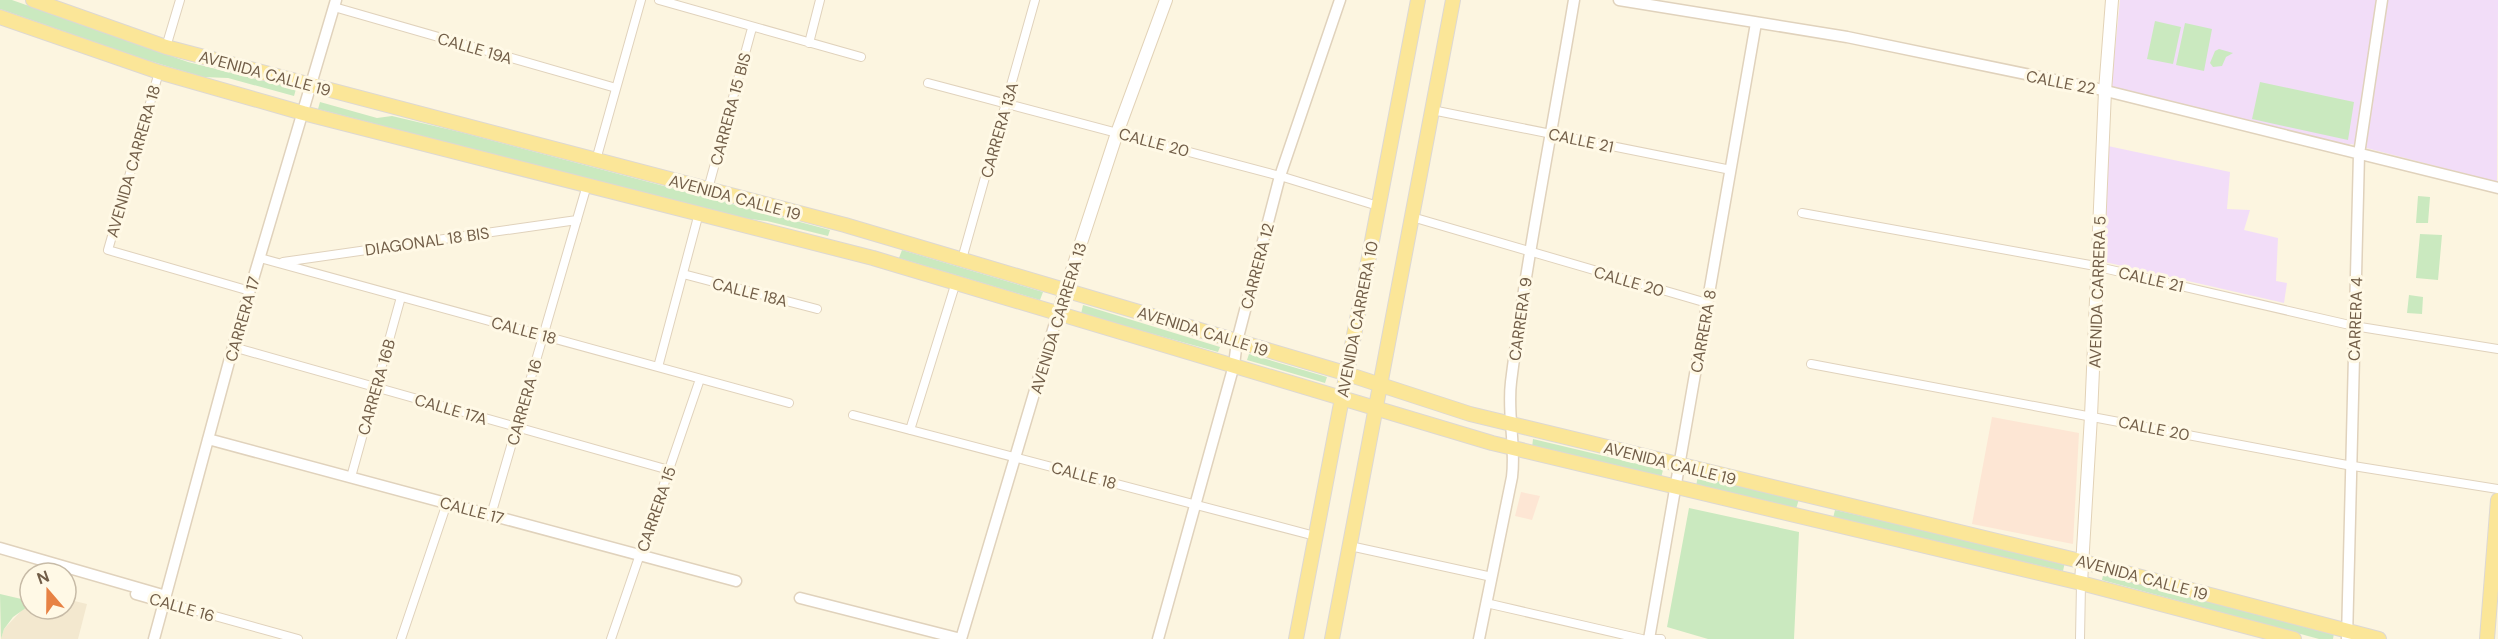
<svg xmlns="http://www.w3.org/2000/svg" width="2498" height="639" viewBox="0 0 2498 639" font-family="'DM Sans',sans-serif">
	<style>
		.residential { fill: #f3e8cf }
		.commercial { fill: #fde6d4 }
		.education { fill: #f2ddf8 }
		.green { fill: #cae9bf }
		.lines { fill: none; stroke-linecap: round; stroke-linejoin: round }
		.minor-casing { stroke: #e0d2bc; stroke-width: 10 }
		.tertiary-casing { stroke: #e0d2bc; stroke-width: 13 }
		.secondary-casing { stroke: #e2d2b7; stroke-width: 14 }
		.primary-casing { stroke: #ddd8d3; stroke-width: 16 }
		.minor { stroke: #fff; stroke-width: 8 }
		.tertiary { stroke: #fff; stroke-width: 10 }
		.secondary { stroke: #fff; stroke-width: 12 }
		.primary { stroke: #fbe698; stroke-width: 14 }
		.labels { text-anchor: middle; stroke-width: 6; stroke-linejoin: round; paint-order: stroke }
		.street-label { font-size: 16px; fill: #725e48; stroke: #fff9e6 }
	</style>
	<rect width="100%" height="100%" fill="#fcf5e0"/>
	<path class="residential" d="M66,599L87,604L78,639H1L4,629L24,608L30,605V609H66Z"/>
	<path class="commercial" d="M1992,417L2079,433L2073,544L1972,524Z
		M1521,492L1540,496L1532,520L1515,516Z"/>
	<path class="education" d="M2120,0H2498L2497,182L2351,144L2347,146L2111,88Z
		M2108,146L2230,172L2227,209L2250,210L2244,230L2278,238L2276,281L2287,283L2284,303L2105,262Z"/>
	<path class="green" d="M0,0H12L188,62L296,89L294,96L228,78L203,77L140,58L0,9Z
		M2155,21L2181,27L2173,64L2147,59Z
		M2185,23L2212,29L2204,71L2176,65Z
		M2219,49L2233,53L2226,57L2222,66L2213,67L2210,63L2215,51Z
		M2260,82L2354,102L2348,140L2252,119Z
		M320,102L377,118L392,116L460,132L830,230L828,236L767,221L735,217L318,109Z
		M2418,196L2430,197L2428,223H2416Z
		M2420,234L2442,235L2438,280L2416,278Z
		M902,250L1043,292L1040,300L899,258Z
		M2409,295L2423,297L2422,314L2407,313Z
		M1083,305L1220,347L1218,352L1081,314Z
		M1249,354L1327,377L1325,383L1247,360Z
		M1533,439L1663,470L1661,478L1532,448Z
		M1698,476L1799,499L1796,509L1696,486Z
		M1689,508L1799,532L1794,639H1708L1667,627Z
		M1835,510L2065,562L2063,571L1833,518Z
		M2104,571L2334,633L2333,639H2319L2102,580Z
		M0,594L30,601V605L13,617L4,629L1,639Z"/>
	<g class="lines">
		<g class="minor-casing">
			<path id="minor" d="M659,0L861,57
				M334,7L616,88
				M809,43L820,0
				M166,47L180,0
				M159,72L108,250L250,291
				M928,83L1280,176L1378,206
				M1432,110L1731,170
				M596,160L641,0
				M708,189L752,28
				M1802,213L2090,265L2354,326L2498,349
				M1412,217L1707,303
				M260,258L789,403
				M962,259L1035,0
				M283,262L577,220
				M683,274L817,309
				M233,347L669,470
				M1811,364L2347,465L2498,489
				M658,367L699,213
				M853,415L1315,536
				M910,430L956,282
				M351,477L401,297
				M491,515L587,185
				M1350,546L1492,577
				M164,602L298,639
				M1486,603L1642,639
				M401,639L447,503
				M611,639L700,379
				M1646,639H1661
				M2080,639L2081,583"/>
		</g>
		<g class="tertiary-casing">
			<path id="tertiary" d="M1619,0L1847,37L2098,89L2498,188
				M208,439L736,581
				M0,548L166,596
				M136,594L164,602
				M800,598L961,639
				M154,639L233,347L336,0
				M961,639L1058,313
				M1158,639L1234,365L1237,341L1280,176L1340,0
				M1479,639L1512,477C1516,445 1507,414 1511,382C1527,254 1553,127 1574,0
				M1649,639L1756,23
				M2347,639L2359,154L2382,0"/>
		</g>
		<g class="secondary-casing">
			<path id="secondary" d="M1058,313L1117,133L1166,0
				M2081,583L2091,416L2105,91L2112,0"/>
		</g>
		<g class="primary-casing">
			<path id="primary" d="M33,0L166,47L845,225L1338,371L1470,414L2076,560L2379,639
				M0,17L159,72L303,113L873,258L1492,443L2081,583L2294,639
				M1296,639L1418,0
				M1332,639L1453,0
				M2487,639L2498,500"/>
		</g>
		<use href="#minor" class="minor"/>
		<use href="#tertiary" class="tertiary"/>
		<use href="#secondary" class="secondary"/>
		<use href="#primary" class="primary"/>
	</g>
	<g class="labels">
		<g class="street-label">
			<text transform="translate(475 48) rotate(16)" y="6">CALLE 19A</text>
			<text transform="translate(265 73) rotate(15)" y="6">AVENIDA CALLE 19</text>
			<text transform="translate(2061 82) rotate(11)" y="6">CALLE 22</text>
			<text transform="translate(730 109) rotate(-75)" y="6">CARRERA 15 BIS</text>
			<text transform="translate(999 130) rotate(-74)" y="6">CARRERA 13A</text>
			<text transform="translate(1581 140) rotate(12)" y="6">CALLE 21</text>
			<text transform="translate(1154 142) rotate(15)" y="6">CALLE 20</text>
			<text transform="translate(133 161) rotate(-74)" y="6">AVENIDA CARRERA 18</text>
			<text transform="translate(735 197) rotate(15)" y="6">AVENIDA CALLE 19</text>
			<text transform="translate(427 241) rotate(-8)" y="6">DIAGONAL 18 BIS</text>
			<text transform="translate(1257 266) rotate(-75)" y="6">CARRERA 12</text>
			<text transform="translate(2151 279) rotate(13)" y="6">CALLE 21</text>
			<text transform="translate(1629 281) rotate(16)" y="6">CALLE 20</text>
			<text transform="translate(750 292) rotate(14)" y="6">CALLE 18A</text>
			<text transform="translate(2097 292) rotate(-88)" y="6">AVENIDA CARRERA 5</text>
			<text transform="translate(1058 318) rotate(-73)" y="6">AVENIDA CARRERA 13</text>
			<text transform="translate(242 319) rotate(-74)" y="6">CARRERA 17</text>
			<text transform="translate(1357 319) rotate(-79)" y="6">AVENIDA CARRERA 10</text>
			<text transform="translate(1520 319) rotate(-82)" y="6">CARRERA 9</text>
			<text transform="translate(2355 319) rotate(-88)" y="6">CARRERA 4</text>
			<text transform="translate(524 330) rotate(15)" y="6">CALLE 18</text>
			<text transform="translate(1203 331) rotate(17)" y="6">AVENIDA CALLE 19</text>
			<text transform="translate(1703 331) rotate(-80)" y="6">CARRERA 8</text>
			<text transform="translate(376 387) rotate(-74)" y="6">CARRERA 16B</text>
			<text transform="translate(524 402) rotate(-74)" y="6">CARRERA 16</text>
			<text transform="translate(451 409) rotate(16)" y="6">CALLE 17A</text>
			<text transform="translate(2154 428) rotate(11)" y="6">CALLE 20</text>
			<text transform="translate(1670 463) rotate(14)" y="6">AVENIDA CALLE 19</text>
			<text transform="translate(1084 475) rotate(15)" y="6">CALLE 18</text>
			<text transform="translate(656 509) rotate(-71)" y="6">CARRERA 15</text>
			<text transform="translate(472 510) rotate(15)" y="6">CALLE 17</text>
			<text transform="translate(2142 577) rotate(15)" y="6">AVENIDA CALLE 19</text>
			<text transform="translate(182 607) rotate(16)" y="6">CALLE 16</text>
		</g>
	</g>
	<g transform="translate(48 591) rotate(340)"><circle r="28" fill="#fff9e6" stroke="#c7bba7" stroke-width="1.5"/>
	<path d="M0-4.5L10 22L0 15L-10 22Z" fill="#e78244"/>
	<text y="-9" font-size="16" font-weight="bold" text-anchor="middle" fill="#725e48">N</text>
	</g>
</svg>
